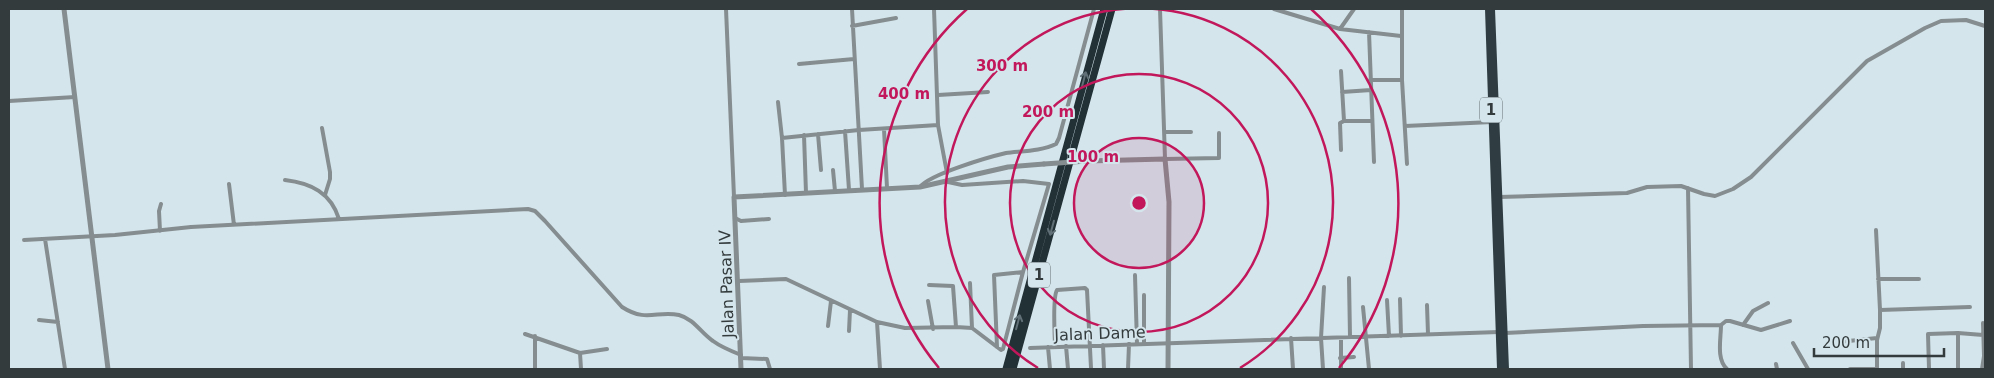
<svg xmlns="http://www.w3.org/2000/svg" width="1994" height="378" viewBox="0 0 1994 378" font-family="'DejaVu Sans',sans-serif">
	<style>
		.lines { fill: none; stroke-linecap: round; stroke-linejoin: round }
		.minor { stroke: #868d90; stroke-width: 4 }
		.tertiary { stroke: #868d90; stroke-width: 5 }
		.trunk { stroke: #2f3d42; stroke-width: 6 }
		.motorway { stroke: #223136; stroke-width: 7 }
		.tertiary-bridge { stroke: #868d90; stroke-width: 5 }
		.oneway { stroke: #607076 }
		.ring { fill: none; stroke: #c2185b; stroke-width: 2.5 }
		.labels { text-anchor: middle; stroke-width: 4; stroke-linejoin: round; paint-order: stroke }
		.shield { fill: #d4e6ec; stroke: #646e72; stroke-width: 1 }
		.shield-label { font-size: 15px; font-weight: bold; fill: #343b3d }
		.street-label { font-size: 16px; fill: #343b3d; stroke: #d4e6ec }
		.centre { fill: #c2185b; stroke: #d4e6ec; stroke-width: 2.5 }
		.ring-label { font-size: 15px; text-anchor: middle; font-weight: bold; fill: #c2185b; stroke: #d4e6ec; stroke-width: 4; stroke-linejoin: round; paint-order: stroke }
	</style>
	<rect width="100%" height="100%" fill="#d4e6ec"/>
	<g class="lines">
		<path class="minor" d="M726,9L734,197
			M852,9L862,189
			M934,9L938,125L947,173
			M1160,9L1165,159L1219,158V133
			M1274,9L1340,29L1401,36
			M1402,9V80
			M852,26L896,18
			M1340,29L1354,9
			M1369,32L1374,162
			M799,64L854,59
			M1341,71L1344,121
			M1370,80H1402L1407,164
			M1342,92L1371,90
			M938,95L988,92
			M9,101L75,97
			M778,102L782,138
			M1405,126L1492,122
			M322,128L330,172V179L325,195
			M884,129L887,188
			M845,131L849,190
			M1165,132H1191
			M818,134L821,170
			M804,135L806,193
			M1341,150L1340,123L1344,121H1372
			M833,170L835,191
			M285,180C311,183 331,193 339,219
			M229,184L234,225
			M920,187C930,174 989,157 1006,153C1022,151 1042,151 1056,144L1059,138L1094,9
			M1688,188L1691,369
			M785,195L782,138L859,130L938,125
			M1499,197L1627,193L1647,187L1681,186L1704,194L1715,196L1733,189L1751,177L1867,61L1925,28L1941,21L1966,20L1985,26
			M735,218L741,221L769,219
			M1876,230L1880,310V328L1877,340V369
			M160,231L159,211L161,204
			M45,239L65,369
			M24,240L115,235L191,227L528,209L535,211L545,221L622,307C647,323 657,310 679,315C694,319 701,333 713,341C721,347 731,351 741,355
			M1135,275L1137,344
			M1349,278L1350,337
			M1878,279H1919
			M739,281L786,279L877,322L880,369
			M970,283L972,328
			M929,285L953,286L956,327
			M1400,299L1401,336
			M1387,300L1389,336
			M928,301L933,329
			M1427,305L1428,334
			M1363,307L1369,369
			M1880,310L1970,307
			M39,320L58,322
			M877,322L905,328L956,327L972,328L1001,350L1003,349L1023,272L1049,184L1023,181L962,185L948,182
			M1721,325L1726,321H1730L1761,330L1790,321
			M1743,325L1753,311L1768,303
			M828,326L831,301
			M849,331L850,310
			M1505,333L1643,326L1721,325C1721,339 1716,359 1727,369
			M1958,333V369
			M525,334L580,353L607,349
			M535,336V369
			M1291,338L1293,369
			M1839,342L1877,338
			M1144,343V295
			M1793,343L1808,369
			M1103,345L1104,369
			M1066,346L1068,369
			M997,347L994,275L1023,272
			M1048,347L1050,369
			M1055,347C1055,335 1052,298 1057,290L1085,288L1087,290L1091,368
			M1030,348L1499,332
			M580,353L581,369
			M741,358L767,359L770,369
			M1340,358L1354,357
			M1776,364L1777,369
			M1128,369L1129,344
			M1323,369L1321,338L1324,287
			M1341,369V338
			M1850,369H1877
			M1903,369V363
			M1929,369L1928,334L1958,333L1983,335
			M1982,369L1984,356L1983,323"/>
		<path class="tertiary" d="M64,9L108,369
			M1087,161L1165,159L1169,202L1168,369
			M741,369L734,197L920,187L1008,167L1044,164"/>
		<path class="trunk" d="M1488,9L1500,369
			M1492,9L1506,369"/>
		<path class="motorway" d="M1006,369L1104,9
			M1013,369L1112,9"/>
		<path class="tertiary-bridge" d="M1044,164L1087,161"/>
	</g>
	<defs><path id="oneway-shaft" d="M-6 0H5M1.5-3L5.5 0L1.5 3" fill="none" stroke-width="1.6" stroke-linecap="round" stroke-linejoin="round" transform="scale(1.25)"/></defs>
	<g class="oneway">
		<use href="#oneway-shaft" transform="translate(1084 79) rotate(-75)"/>
		<use href="#oneway-shaft" transform="translate(1052 228) rotate(105)"/>
		<use href="#oneway-shaft" transform="translate(1018 322) rotate(-75)"/>
	</g>
	<circle cx="1139" cy="203" r="65" fill="#c2185b" fill-opacity=".12"/>
	<g class="ring">
		<circle cx="1139" cy="203" r="65"/>
		<circle cx="1139" cy="203" r="129"/>
		<path d="M1038 368A194 194 0 1 1 1240 368"/>
		<path d="M939 368A259 259 0 0 1 967 9M1311 9A259 259 0 0 1 1339 368"/>
	</g>
	<g class="labels">
		<g class="shield">
			<rect x="1480" y="97.5" width="22" height="25" rx="4"/>
			<rect x="1028" y="262.5" width="22" height="25" rx="4"/>
		</g>
		<g class="shield-label">
			<text x="1491" y="115">1</text>
			<text x="1039" y="280">1</text>
		</g>
		<g class="street-label">
			<text transform="translate(726 284) rotate(-92)" y="6">Jalan Pasar IV</text>
			<text transform="translate(1100 333) rotate(-2)" y="6">Jalan Dame</text>
		</g>
	</g>
	<circle cx="1139" cy="203" r="8" class="centre"/>
	<g class="ring-label">
		<text x="1002" y="71">300 m</text>
		<text x="904" y="99">400 m</text>
		<text x="1048" y="117">200 m</text>
		<text x="1093" y="162">100 m</text>
	</g>
	<rect width="1994" height="378" fill="none" stroke="#343b3d" stroke-width="20"/>
	<path d="M1814 348v8h130v-8" fill="none" stroke="#343b3d" stroke-width="2.5"/>
	<text x="1822" y="348" font-size="15" fill="#343b3d" stroke="#d4e6ec" stroke-width="4" paint-order="stroke">200 m</text>
</svg>
